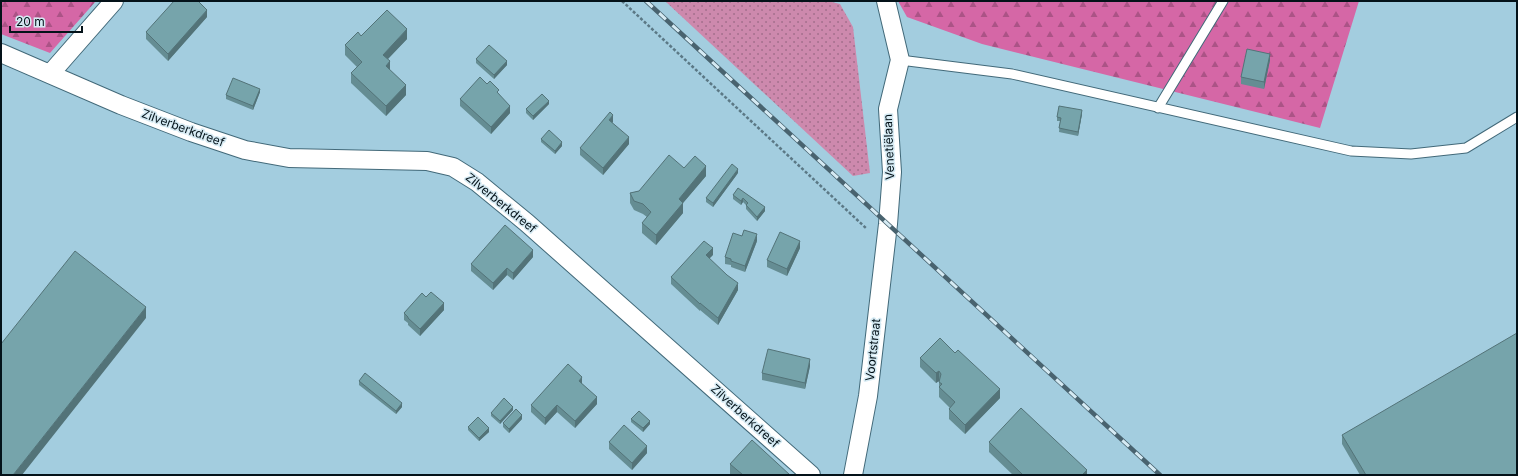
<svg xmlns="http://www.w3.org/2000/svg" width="1518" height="476" viewBox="0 0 1518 476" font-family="Inter,sans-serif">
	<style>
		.grass { fill: url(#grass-dots) }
		.forest { fill: url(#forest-firs) }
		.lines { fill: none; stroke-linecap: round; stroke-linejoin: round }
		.lane-casing { stroke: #426979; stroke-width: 11 }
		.street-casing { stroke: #426979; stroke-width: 20 }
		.path { stroke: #5b7885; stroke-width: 2.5; stroke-dasharray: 3 2; stroke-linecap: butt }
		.lane { stroke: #fff; stroke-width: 9 }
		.street { stroke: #fff; stroke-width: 18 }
		.rail-casing { stroke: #49636f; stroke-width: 4.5 }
		.rail { stroke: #d5eaf3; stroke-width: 3; stroke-dasharray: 9; stroke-linecap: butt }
		.wall { fill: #658d93 }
		.shaded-wall { fill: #537378 }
		.building { fill: #76a4ab; stroke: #537378 }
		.labels { text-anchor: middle; stroke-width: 3; stroke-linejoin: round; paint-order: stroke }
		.street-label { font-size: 12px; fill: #041219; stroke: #d5eaf3 }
	</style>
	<defs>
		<pattern id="grass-dots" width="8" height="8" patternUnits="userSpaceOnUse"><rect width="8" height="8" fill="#cd89ad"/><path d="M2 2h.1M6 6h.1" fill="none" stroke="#a46f8c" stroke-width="1.8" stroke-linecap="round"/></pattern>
		<pattern id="forest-firs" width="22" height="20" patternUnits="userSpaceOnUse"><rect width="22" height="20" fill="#d567a6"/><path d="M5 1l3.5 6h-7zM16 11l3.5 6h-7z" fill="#ab5386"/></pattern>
	</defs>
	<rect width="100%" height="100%" fill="#a3cddf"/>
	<path class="grass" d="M665,1H828L840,4L853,27L870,173L853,176Z"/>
	<path class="forest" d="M1,1H96L50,53L1,34Z
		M898,1H1359L1320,128L982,44L907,17Z"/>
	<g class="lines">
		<g class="lane-casing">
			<path id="lane" d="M900,60L1012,74L1351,151L1411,154L1466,148L1517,117
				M1158,108L1223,1"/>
		</g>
		<g class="street-casing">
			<path id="street" d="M1,53L121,105L191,132L245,150L289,158L427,161L453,167L477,182L527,223L811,475
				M50,74L114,1
				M853,475L868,396L888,224L892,172L888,109L900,60L886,1"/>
		</g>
		<path class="path" d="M622,1L867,229"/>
		<use href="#lane" class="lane"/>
		<use href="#street" class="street"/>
		<g class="rail-casing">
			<path id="rail" d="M646,1L1160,475"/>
		</g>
		<use href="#rail" class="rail"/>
	</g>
	<path class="wall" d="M207,17L168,61L146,39V32Z
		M361,36L407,39L388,59L390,70L406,95L386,116L351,83V73L357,67L345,55V45Z
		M476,59L507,65L494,79L476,63Z
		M1270,60L1264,89L1241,84V77Z
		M487,84L499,94L510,113L491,134L460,106V99Z
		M260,92L253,110L226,99V95Z
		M549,104L533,120L526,113V109Z
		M1082,114L1078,136L1059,132L1060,121H1057V117Z
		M613,122L612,123L629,144L603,175L580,155V148Z
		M541,139L562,146L555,154L541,142Z
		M684,168L706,176L683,203V213L656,245L642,233V223L647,217L643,214L634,210L630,203V193L639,191Z
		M738,173L713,207L706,202V198Z
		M738,188L765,211L757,221L746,209V205L743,202L741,205L733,199V195Z
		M757,241L745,272L731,267V265L725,264V257Z
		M800,248L787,276L767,267V260Z
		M713,255L709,258L738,290L718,325L700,310V311L671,284V277Z
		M533,257L513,280L507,275L493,290L471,271V264Z
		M426,297L444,310L420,336L408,325V323L404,320V313Z
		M920,358L1000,398L965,434L949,419V409L950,408L939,397V381L936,383L920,367Z
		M810,366L805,389L762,380V373Z
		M359,381L402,407L396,414L359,385Z
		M582,384L597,404L575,428L557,412L545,425L531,412V405Z
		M513,410L500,424L491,416V413Z
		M522,419L509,433L503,427V423Z
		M631,419L650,424L643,432L631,422Z
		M468,427L489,432L479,441L468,430Z
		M1342,435L1517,475H1360L1342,444Z
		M609,442L647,453L632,470L609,449Z
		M989,442L1087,475H1013L989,452Z
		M730,464L790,475H732L730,474Z"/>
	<path class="shaded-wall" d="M207,10V17L168,61V54Z
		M407,29V39L383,64V55Z
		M1270,54V60L1264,89V82Z
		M390,61V71L386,66Z
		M507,61V65L494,79V75Z
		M406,85V95L386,116V106Z
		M260,89V92L253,110V106Z
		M549,101V104L533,120V116Z
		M510,106V113L491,134V127Z
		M1082,110V114L1078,136V132Z
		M613,115V122L609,127V120Z
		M629,137V144L603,175V168Z
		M562,142V146L555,154V151Z
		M706,166V176L683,203V213L656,245V235L679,199Z
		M738,169V173L713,207V203Z
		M743,198V202L741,205V201Z
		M765,207V211L757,221V217Z
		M757,234V241L745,272V266Z
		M800,241V248L787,276V269Z
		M713,248V255L706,262V255Z
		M533,250V257L513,280V273Z
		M507,268V275L493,290V283Z
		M738,283V290L718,325V318Z
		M444,303V310L420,336V329Z
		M146,307V318L22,475H13Z
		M810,359V366L805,389V383Z
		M939,371V381L936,383V373Z
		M582,377V384L579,388V381Z
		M1000,389V398L965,434V425Z
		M597,397V404L575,428V421Z
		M402,403V407L396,414V411Z
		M557,405V412L545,425V418Z
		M513,407V410L500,424V421Z
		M522,415V419L509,433V429Z
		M650,421V424L643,432V428Z
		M489,428V432L479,441V438Z
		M647,446V453L632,470V463Z
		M1087,470V475H1082Z"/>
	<path class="building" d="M174,1H198L207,10L168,54L146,32Z
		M387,10L407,29L383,55L390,61L386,66L406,85L386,106L351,73L362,62L345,45L358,32L361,36Z
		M489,45L507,61L494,75L476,59Z
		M1247,49L1270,54L1264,82L1241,77Z
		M480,77L487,84L490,81L499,90L497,92L510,106L491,127L460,99Z
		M233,78L260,89L253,106L226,95Z
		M542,94L549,101L533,116L526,109Z
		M1059,106L1082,110L1078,132L1059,128L1061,118L1057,117Z
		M610,112L613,115L609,120L629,137L603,168L580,148Z
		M549,130L562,142L555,151L541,139Z
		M669,155L684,168L695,156L706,166L679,199L683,203L656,235L642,223L651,212L643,204L634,201L630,193L639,191Z
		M732,164L738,169L713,203L706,198Z
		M738,188L765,207L757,217L746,205L748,203L743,198L741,201L733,195Z
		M505,225L533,250L513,273L507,268L493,283L471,264Z
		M744,230L757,234L745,266L731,261V259L725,257L733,233L742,236Z
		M780,232L800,241L787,269L767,260Z
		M704,241L713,248L706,255L727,275L738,283L718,318L700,303V304L671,277Z
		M75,251L146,307L13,475H1V344Z
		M431,292L444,303L420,329L408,318V317L404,313L422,293L426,297Z
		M1517,333V475H1366L1342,435Z
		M940,338L955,353L958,350L1000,389L965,425L949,409L955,402L939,387L942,384L939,382L941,374L939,371L936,373L920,358Z
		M768,349L810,359L805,383L762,373Z
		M568,364L582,377L579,381L597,397L575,421L557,405L545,418L531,405Z
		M365,373L402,403L396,411L359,381Z
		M504,398L513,407L500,421L491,413Z
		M1021,408L1087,470L1082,475H1023L989,442Z
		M516,409L522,415L509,429L503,423Z
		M639,411L650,421L643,428L631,419Z
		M478,417L489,428L479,438L468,427Z
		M624,425L647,446L632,463L609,442Z
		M752,440L790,475H743L730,464Z"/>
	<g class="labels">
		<g class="street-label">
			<text transform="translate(183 128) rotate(20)" y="4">Zilverberkdreef</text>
			<text transform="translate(889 147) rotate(-92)" y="4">Venetiëlaan</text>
			<text transform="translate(501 203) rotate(39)" y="4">Zilverberkdreef</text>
			<text transform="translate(873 350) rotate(-84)" y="4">Voortstraat</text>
			<text transform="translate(745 416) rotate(42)" y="4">Zilverberkdreef</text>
		</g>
	</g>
	<rect width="1518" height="476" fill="none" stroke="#041219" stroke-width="4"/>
	<path d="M10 26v6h72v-6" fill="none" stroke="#041219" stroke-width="2"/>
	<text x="16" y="26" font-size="12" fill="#041219" stroke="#d5eaf3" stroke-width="3" paint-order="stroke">20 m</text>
</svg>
